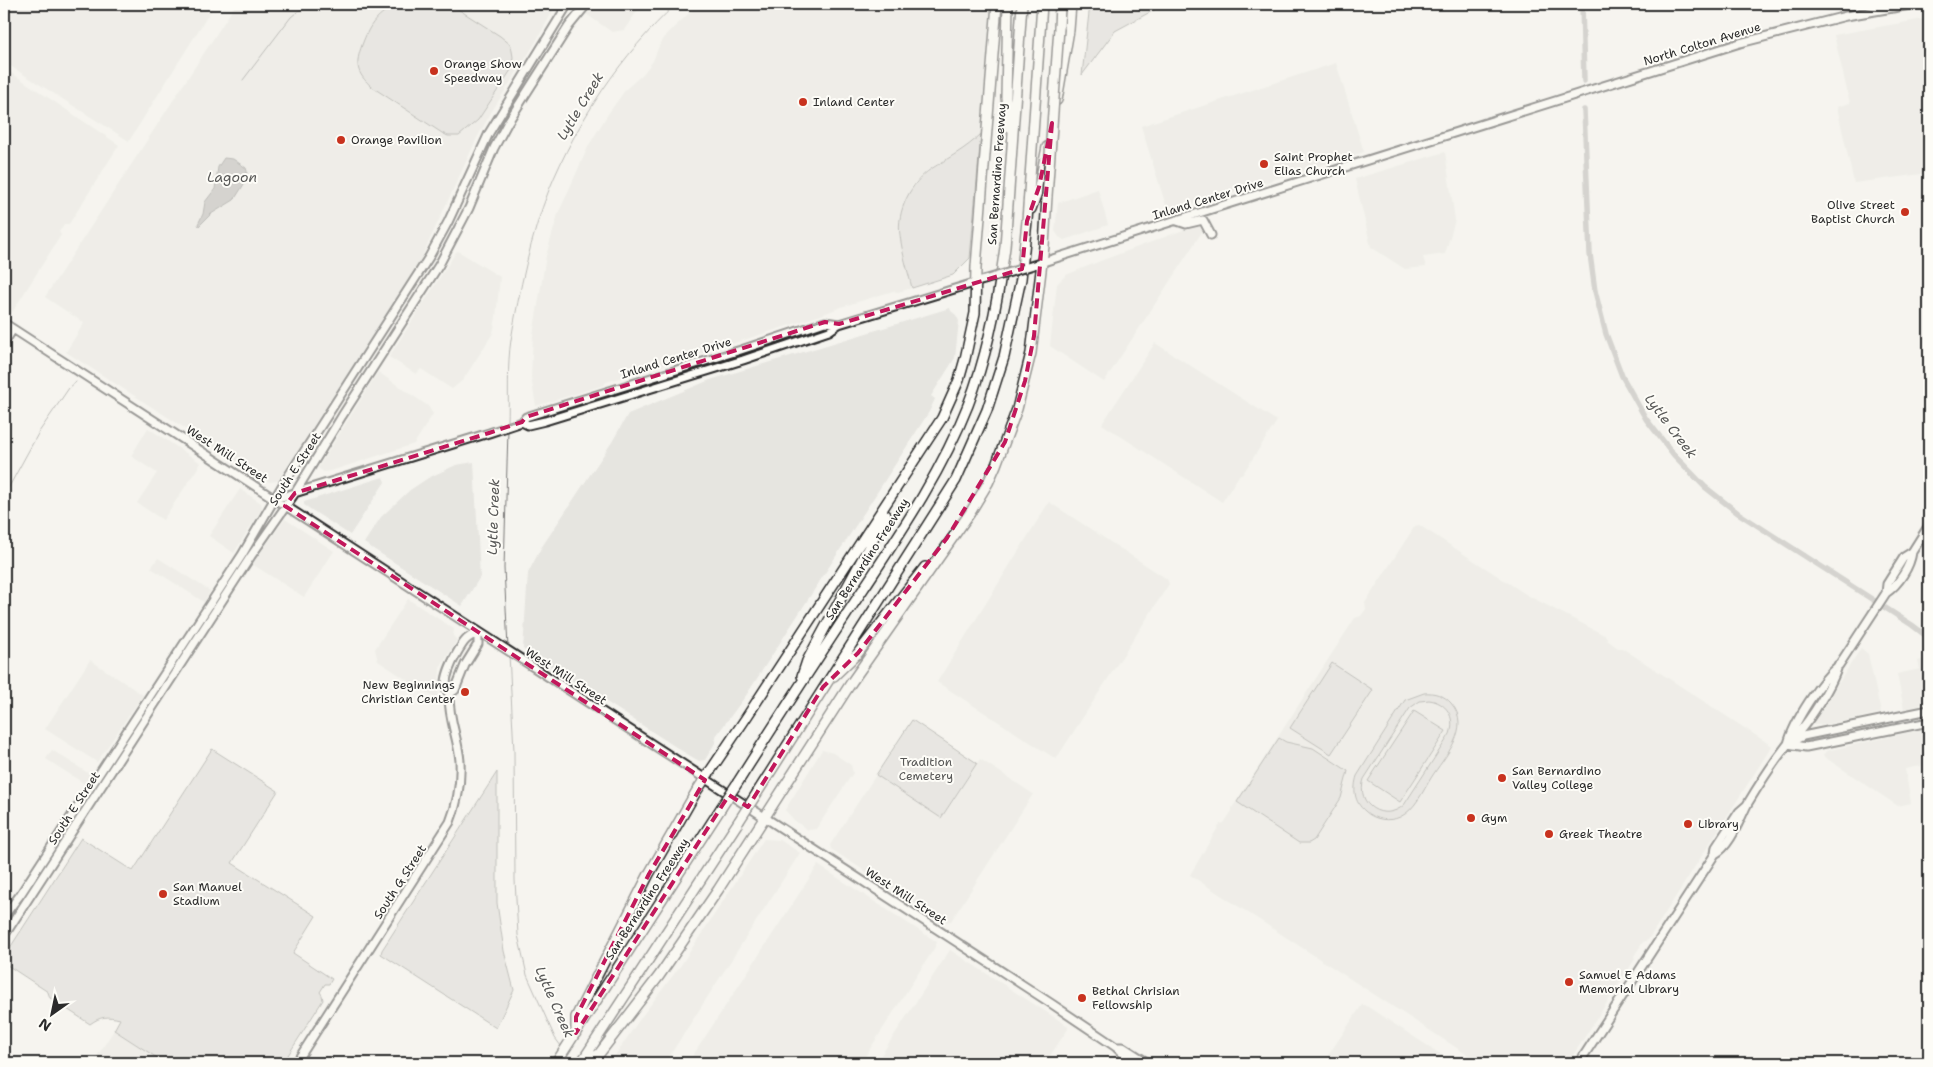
<svg xmlns="http://www.w3.org/2000/svg" width="1933" height="1067" viewBox="0 0 1933 1067" font-family="'Shantell Sans',sans-serif">
	<style>
		.built { fill: #e6e5e0 }
		.green { fill: #d7d6d2; stroke: #81807e; fill-rule: evenodd }
		.water { fill: #adaca9; stroke: #797877 }
		.lines { fill: none; stroke-linecap: round; stroke-linejoin: round }
		.stream { stroke: #797877; stroke-width: 1 }
		.canal { stroke: #adaca9; stroke-width: 5.5 }
		.secondary-casing { stroke: #2b2b2b; stroke-width: 11 }
		.highway-casing { stroke: #2b2b2b; stroke-width: 12 }
		.secondary { stroke: #fdfcf7; stroke-width: 7 }
		.highway { stroke: #fdfcf7; stroke-width: 9 }
		.secondary-bridge-casing { stroke: #2b2b2b; stroke-width: 11; stroke-linecap: butt }
		.highway-bridge-casing { stroke: #2b2b2b; stroke-width: 12; stroke-linecap: butt }
		.secondary-bridge { stroke: #fdfcf7; stroke-width: 7 }
		.highway-bridge { stroke: #fdfcf7; stroke-width: 9 }
		.marked { fill: none; stroke: #c2185b; stroke-width: 4; stroke-dasharray: 10 6; stroke-linejoin: round }
		.poi-dot { fill: #c8321e; stroke: #fdfcf7; stroke-width: 2 }
		.labels { text-anchor: middle; stroke-width: 4; stroke-linejoin: round; paint-order: stroke }
		.street-label { font-size: 12px; fill: #2b2b2b; stroke: #fdfcf7 }
		.poi-label { font-size: 12px; fill: #2b2b2b; stroke: #fdfcf7; text-anchor: start }
		.park-label { font-size: 12px; fill: #565655; stroke: #fdfcf7 }
		.water-label { font-size: 14px; font-style: italic; fill: #585857; stroke: #fdfcf7 }
	</style>
	<rect width="100%" height="100%" fill="#f5f4ef"/>
	<filter id="ink" filterUnits="userSpaceOnUse"><feTurbulence type="fractalNoise" baseFrequency=".02" numOctaves="2"/><feDisplacementMap in="SourceGraphic" scale="10" xChannelSelector="R" yChannelSelector="G"/><feConvolveMatrix kernelMatrix="1 2 1 2 8 2 1 2 1" color-interpolation-filters="sRGB"/></filter>
	<g filter="url(#ink)">
		<path class="built" d="M4,4H215L129,141L4,62Z
			M236,4H550L555,7L534,45L492,111L477,138L418,265L278,481L269,482L66,352L84,323L45,297Z
			M591,4H642L624,30L612,32L586,14Z
			M699,4H991L981,134L970,145L928,170L912,186L899,233L912,288L898,292L893,291L841,307L821,315L625,378L622,377L606,382L604,385L536,406L531,377L533,335L546,256L558,214L589,145L608,114L626,89L643,74L653,61L659,46L667,34Z
			M1929,18V173L1854,183L1837,107L1850,103L1834,35Z
			M1336,63L1364,152L1168,212L1141,126Z
			M4,68L119,145L69,224H64L59,232L61,235L11,314L4,309Z
			M1445,152L1455,220L1445,254L1423,257L1426,267L1405,269L1371,247L1355,179Z
			M1098,189L1108,225L1064,240L1059,237L1055,231L1058,203Z
			M1197,225L1201,228L1202,232L1104,382L1050,346L1057,284L1066,275L1103,260Z
			M458,251L500,277L496,317L493,333L463,380L452,389L421,369L416,374L389,357L456,252Z
			M950,308L951,311L956,315L959,321L955,358L931,396L935,399L929,412L747,694L716,736L715,743L705,760L699,761L682,751L591,692L588,688L575,682L523,649L528,573L541,548L612,442L628,414L710,380Z
			M1155,343L1277,421L1242,475L1240,474L1222,502L1102,424Z
			M378,372L428,406L433,414L414,444L334,470L324,472L318,468Z
			M148,428L201,463L163,520L137,503L157,473L131,456Z
			M474,462L480,577L462,606L364,543L381,517L410,490L428,478L456,465Z
			M383,477L385,482L350,535L304,505V502Z
			M240,489L261,503L262,508L234,553L209,536Z
			M1049,502L1167,579L1169,584L1056,759L937,682Z
			M285,519L334,551L304,597L252,564Z
			M1419,525L1527,595L1606,636L1607,640L1618,648H1622L1772,746L1648,940L1643,942L1634,956L1635,959L1568,1063H1480L1190,875L1220,824L1224,823L1232,811V808L1355,618L1361,616L1366,609L1365,603L1415,526Z
			M158,558L210,591L204,602L151,568Z
			M408,599L454,629L453,636L457,640L440,668L438,700L378,661L375,649Z
			M1861,648L1868,654L1881,713L1829,724L1814,725L1813,723Z
			M1925,659L1929,662V703L1904,709L1897,674L1920,669L1918,661Z
			M90,660L143,695L97,762L45,729Z
			M1929,728V764L1905,769L1911,803L1898,806L1823,756L1826,751Z
			M52,750L91,775L85,784L46,759Z
			M822,750L833,753L851,765L853,773L816,829L808,830L795,821L785,810Z
			M980,759L1033,794L951,921L944,922L831,849L830,845L876,775L941,818Z
			M764,839L780,840L800,853L665,1063H610L642,1016L681,965Z
			M818,865L937,942L935,947L861,1063H688Z
			M950,950L1068,1026V1029L1045,1063H876Z
			M1362,1005H1365L1454,1063H1323Z
			M114,1030L165,1063H93Z"/>
		<path class="green" d="M397,4H450L500,36L511,45L513,57L511,70L478,120L459,136H448L442,133L372,87C356,73 355,64 362,45C370,23 377,15 397,4Z
			M1090,4H1165L1115,31L1082,75Z
			M981,134L970,258L953,275L912,288C908,271 902,253 900,235C896,212 911,182 931,169C948,158 966,149 981,134Z
			M1332,663L1373,690L1331,754L1290,728Z
			M1424,693C1434,692 1444,695 1451,703C1473,728 1444,757 1431,778C1423,791 1415,810 1400,817C1389,822 1374,820 1365,811C1354,802 1353,789 1357,776L1405,700ZM1429,700C1446,702 1456,717 1450,734L1404,805C1384,823 1355,805 1364,779L1410,708L1420,701Z
			M1414,711L1446,731L1400,802L1368,781Z
			M912,720L977,763L941,818L876,775Z
			M1279,738L1286,742L1313,748L1348,771L1341,798L1314,840L1309,843H1299L1237,802Z
			M212,749L278,791L232,863L316,916L293,953L332,979L329,984H325L320,992L322,995L323,1000L283,1063H165L114,1030L120,1019C107,1016 101,1016 90,1024L50,998L48,992L4,963V957L81,838L133,871Z
			M497,772V903L504,951L514,990L496,1028L381,954L382,950Z"/>
		<path class="water" d="M224,158L233,159L246,168L247,171L246,181L234,200L211,214L199,226L198,224L203,214L205,202L215,189L218,167Z"/>
		<g class="lines">
			<path class="stream" d="M243,80L291,17L307,4
				M508,423C509,397 507,365 511,340C519,292 531,235 549,190C577,121 621,55 676,4
				M508,430L504,568L508,648
				M4,496L39,432L69,388L76,382
				M509,654L514,751L515,880L518,935L527,975L555,1038L561,1046
				M566,1054L573,1063"/>
			<path class="canal" d="M1582,4L1584,81
				M1584,110L1590,254L1595,291L1606,334L1622,376L1646,419L1674,455L1705,487L1738,513L1912,625L1929,638"/>
			<g class="secondary-casing">
				<path id="secondary" d="M1177,221L1186,224L1203,220L1211,235
					M1024,268L1740,43L1846,16L1916,4
					M4,323L1052,1004L1116,1047L1121,1052L1138,1063
					M4,343L13,329
					M522,422L528,425L545,421L743,360L829,331L839,324L984,280
					M275,499L489,433L522,422L526,417L741,350L825,322L839,324
					M1886,593L1887,584L1904,557L1912,552L1929,525
					M449,694L455,690L465,665L478,644V632
					M1793,741L1803,736L1929,710
					M1788,744C1794,721 1821,680 1839,665L1886,593C1899,584 1910,567 1912,552
					M1788,744L1806,747L1929,722
					M1715,854C1731,846 1740,818 1748,803C1760,783 1773,763 1787,745C1790,741 1794,738 1797,734C1810,720 1834,683 1838,665
					M4,916L20,895L242,555L282,486L429,257L448,222L489,133L568,4
					M4,936L251,556L295,493L342,416L439,265L469,208L494,148L508,122L569,26L587,4
					M1116,1047H1123L1148,1063
					M296,1063L450,822C458,802 461,782 460,761C458,738 449,721 449,696C449,692 446,690 446,686C445,675 452,662 457,653C464,641 466,638 478,632
					M1579,1063L1715,854L1716,847L1739,812L1747,805"/>
			</g>
			<g class="highway-casing">
				<path id="highway" d="M1008,4L1006,97L1009,127
					M1059,28L1060,4
					M1057,100L1069,30L1071,4
					M1031,209L1039,187L1047,147
					M802,676L807,661L886,515
					M834,676L858,653L925,567
					M738,782C779,717 821,653 864,588C903,529 942,471 968,405C988,354 998,301 1005,247L1022,4
					M757,793L956,480L987,410L1004,357L1021,279L1027,221L1042,4
					M576,1033V1017L649,874L696,792L746,718L942,418L959,380L965,359L975,313L976,267L997,4
					M556,1063L721,808
					M581,1063L599,1054L659,976L718,890L851,683L970,513L988,483L996,465L1017,409L1031,353L1044,246L1047,196
					M581,1063L739,821"/>
			</g>
			<use href="#secondary" class="secondary"/>
			<use href="#highway" class="highway"/>
			<g class="secondary-bridge-casing">
				<path id="secondary-bridge" d="M984,280L1024,268"/>
			</g>
			<g class="highway-bridge-casing">
				<path id="highway-bridge" d="M1047,196L1059,28
					M721,808L738,782
					M739,821L757,793"/>
			</g>
			<use href="#secondary-bridge" class="secondary-bridge"/>
			<use href="#highway-bridge" class="highway-bridge"/>
		</g>
	</g>
	<path d="M0 0H1933V1067H0ZM1052,123L1034,336L1025,381L1005,442L947,538L858,653L823,687L748,807L729,795L576,1033V1017L649,874L705,780L285,506L295,493L489,433L522,422L526,417L825,322L839,324L1022,269L1027,221L1039,187Z" fill="#f5f4ef" fill-opacity=".55" fill-rule="evenodd"/>
	<path class="marked" d="M1052,123L1034,336L1025,381L1005,442L947,538L858,653L823,687L748,807L729,795L576,1033V1017L649,874L705,780L285,506L295,493L489,433L522,422L526,417L825,322L839,324L1022,269L1027,221L1039,187Z"/>
	<g class="poi-dot">
		<circle cx="434" cy="71" r="5"/>
		<circle cx="803" cy="102" r="5"/>
		<circle cx="341" cy="140" r="5"/>
		<circle cx="1264" cy="164" r="5"/>
		<circle cx="1905" cy="212" r="5"/>
		<circle cx="465" cy="692" r="5"/>
		<circle cx="1502" cy="778" r="5"/>
		<circle cx="1471" cy="818" r="5"/>
		<circle cx="1688" cy="824" r="5"/>
		<circle cx="1549" cy="834" r="5"/>
		<circle cx="163" cy="894" r="5"/>
		<circle cx="1569" cy="982" r="5"/>
		<circle cx="1082" cy="998" r="5"/>
	</g>
	<g class="labels">
		<g class="street-label">
			<text transform="translate(1702 44) rotate(-17)" y="4">North Colton Avenue</text>
			<text transform="translate(997 174) rotate(-86)" y="4">San Bernardino Freeway</text>
			<text transform="translate(1208 199) rotate(-17)" y="4">Inland Center Drive</text>
			<text transform="translate(676 358) rotate(-17)" y="4">Inland Center Drive</text>
			<text transform="translate(227 454) rotate(33)" y="4">West Mill Street</text>
			<text transform="translate(295 469) rotate(-57)" y="4">South E Street</text>
			<text transform="translate(867 559) rotate(-57)" y="4">San Bernardino Freeway</text>
			<text transform="translate(566 676) rotate(33)" y="4">West Mill Street</text>
			<text transform="translate(74 808) rotate(-57)" y="4">South E Street</text>
			<text transform="translate(400 882) rotate(-57)" y="4">South G Street</text>
			<text transform="translate(906 896) rotate(33)" y="4">West Mill Street</text>
			<text transform="translate(647 899) rotate(-57)" y="4">San Bernardino Freeway</text>
		</g>
		<g class="poi-label">
			<text x="444" y="68">Orange Show<tspan x="444" dy="14">Speedway</tspan></text>
			<text x="813" y="106">Inland Center</text>
			<text x="351" y="144">Orange Pavilion</text>
			<text x="1274" y="161">Saint Prophet<tspan x="1274" dy="14">Elias Church</tspan></text>
			<text x="1895" y="209" text-anchor="end">Olive Street<tspan x="1895" dy="14">Baptist Church</tspan></text>
			<text x="455" y="689" text-anchor="end">New Beginnings<tspan x="455" dy="14">Christian Center</tspan></text>
			<text x="1512" y="775">San Bernardino<tspan x="1512" dy="14">Valley College</tspan></text>
			<text x="1481" y="822">Gym</text>
			<text x="1698" y="828">Library</text>
			<text x="1559" y="838">Greek Theatre</text>
			<text x="173" y="891">San Manuel<tspan x="173" dy="14">Stadium</tspan></text>
			<text x="1579" y="979">Samuel E Adams<tspan x="1579" dy="14">Memorial Library</tspan></text>
			<text x="1092" y="995">Bethal Chrisian<tspan x="1092" dy="14">Fellowship</tspan></text>
		</g>
		<g class="park-label">
			<text x="926" y="766">Tradition<tspan x="926" dy="14">Cemetery</tspan></text>
		</g>
		<g class="water-label">
			<text transform="translate(580 106) rotate(-59)" y="5">Lytle Creek</text>
			<text x="232" y="182">Lagoon</text>
			<text transform="translate(1671 426) rotate(53)" y="5">Lytle Creek</text>
			<text transform="translate(493 517) rotate(-88)" y="5">Lytle Creek</text>
			<text transform="translate(555 1002) rotate(66)" y="5">Lytle Creek</text>
		</g>
	</g>
	<rect width="1933" height="1067" fill="none" stroke="#fdfcf7" stroke-width="20"/>
	<rect x="10" y="10" width="1913" height="1047" fill="none" stroke="#2b2b2b" stroke-width="2" filter="url(#ink)"/>
	<g transform="translate(52 1014) rotate(213)" stroke="#fdfcf7" stroke-width="4" paint-order="stroke">
	<path d="M0-4L9 19L0 12L-9 19Z" fill="#2b2b2b"/>
	<text y="-8" font-size="14" font-weight="bold" text-anchor="middle" fill="#2b2b2b">N</text>
	</g>
</svg>
